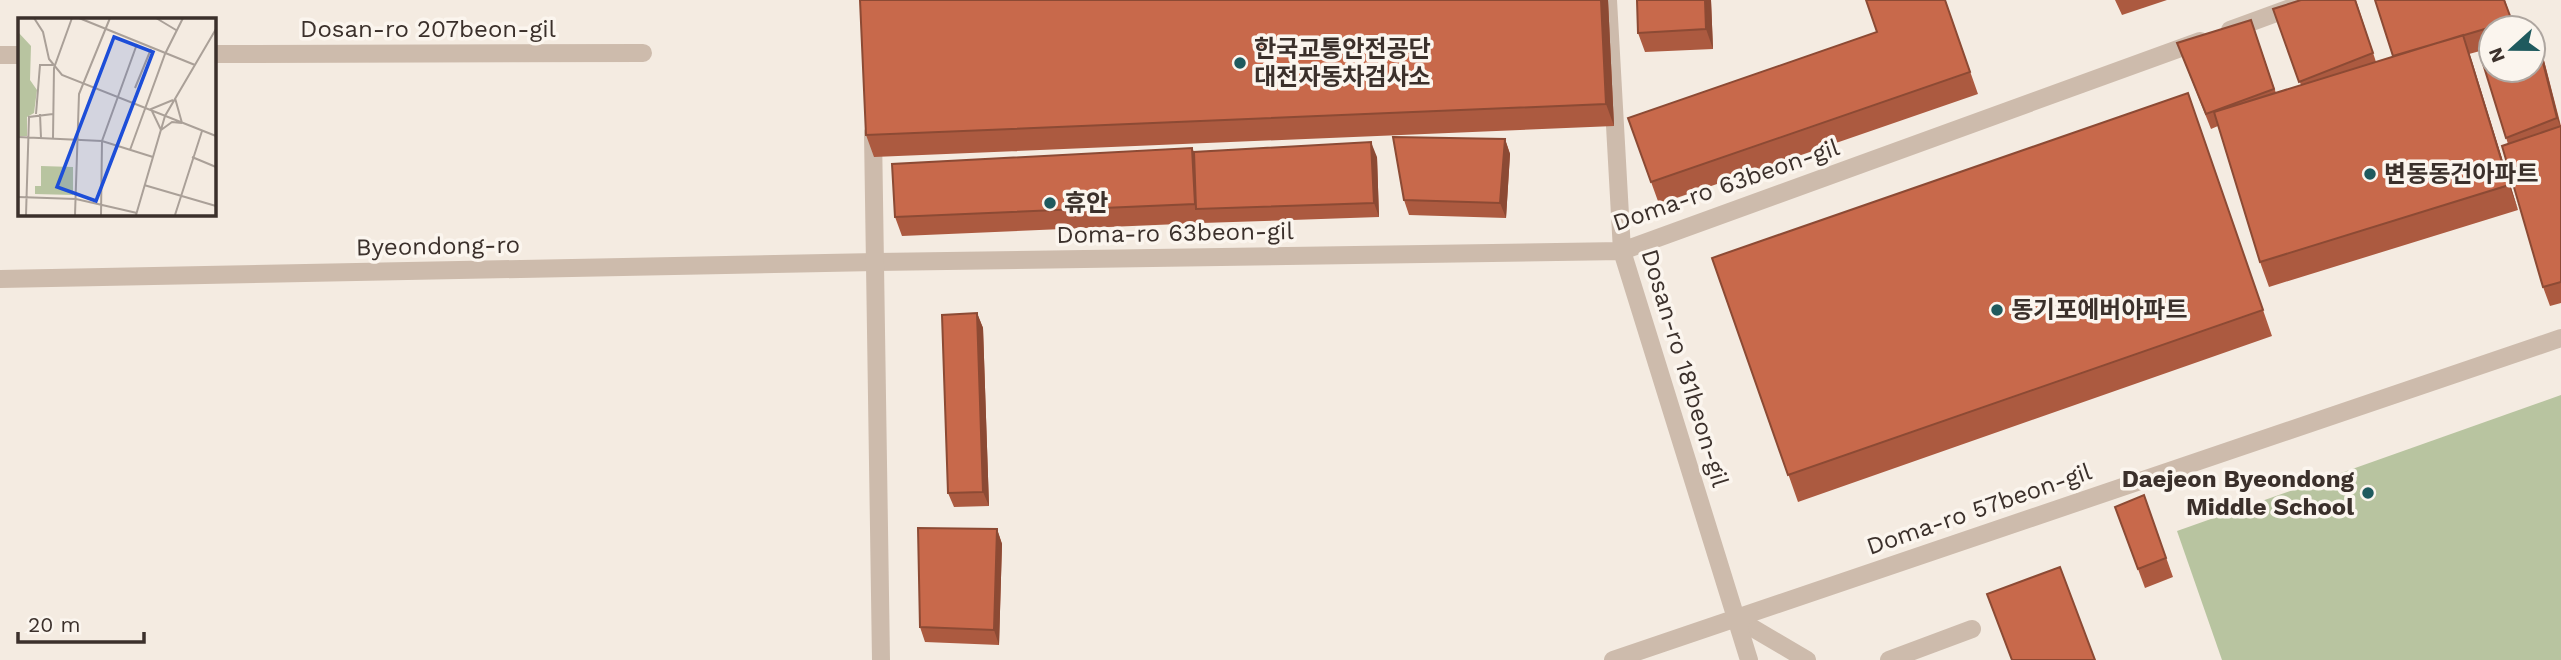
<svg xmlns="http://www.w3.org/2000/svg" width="2561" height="660" viewBox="0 0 2561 660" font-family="'Work Sans','Noto Sans KR',sans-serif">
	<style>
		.green { fill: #b8c4a0 }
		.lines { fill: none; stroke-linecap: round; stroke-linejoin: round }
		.service { stroke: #cdbbac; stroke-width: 18 }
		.minor { stroke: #cdbbac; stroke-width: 18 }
		.tertiary { stroke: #cdbbac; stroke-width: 18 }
		.wall { fill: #ac5a40 }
		.shaded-wall { fill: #8c4a34 }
		.building { fill: #c8694b; stroke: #8c4a34; stroke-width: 2 }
		.poi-dot { fill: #1f5a5e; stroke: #fbf5ee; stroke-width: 2.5 }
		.labels { text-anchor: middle; stroke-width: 7; stroke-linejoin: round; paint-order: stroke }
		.street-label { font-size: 24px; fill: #3b302b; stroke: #fbf5ee }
		.poi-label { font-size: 24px; font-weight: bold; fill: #3b302b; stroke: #fbf5ee; text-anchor: start }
		.inset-road { fill: none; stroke: #aaa098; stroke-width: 2 }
		.view { fill: #1d4ed8; fill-opacity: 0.15; stroke: #1d4ed8; stroke-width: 3.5 }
		.inset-edge { fill: none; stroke: #3b302b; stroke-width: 3.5 }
	</style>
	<rect width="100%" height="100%" fill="#f4ebe1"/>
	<path class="green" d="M2561,395V660H2222L2177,531Z"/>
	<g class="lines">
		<path class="service" d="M1734,617L1807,660
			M1889,660L1972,629"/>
		<path class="minor" d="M1608,0L1622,251L1749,660
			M2230,30L2312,0
			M214,54L643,53
			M0,55H19
			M0,279L876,262L1622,251L2200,41
			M1613,660L2561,338"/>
		<path class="tertiary" d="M873,133L881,660"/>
	</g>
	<path class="wall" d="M1608,0L1614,126L874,157L866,135Z
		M1637,0H1711L1713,49L1645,52L1638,33Z
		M1945,0L1978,94L1659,204L1628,118L1877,32Z
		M2115,0H2167L2122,15Z
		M2356,0L2376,62L2393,57L2375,0H2505L2514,28H2491V48L2469,54L2518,210L2269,287L2260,262L2218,126L2211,129L2177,43L2256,34L2276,93L2301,85L2273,9Z
		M2539,41L2561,126V303L2550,306L2543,287L2508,144L2480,54Z
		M2197,119L2272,336L1798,502L1712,258Z
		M1505,139L1510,154L1506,218L1409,215L1404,200Z
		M1192,148L1194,152L1377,157L1379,217L1202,223L902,236L895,217Z
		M977,313L983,328L989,506L954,507L948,493Z
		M2144,495L2173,577L2145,588L2115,507Z
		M997,529L1002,544L999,645L925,642L920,627Z"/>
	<path class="shaded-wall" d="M1601,0H1608L1614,126L1606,104Z
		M1705,0H1711L1713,49L1706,29Z
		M2534,27L2539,41L2561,128L2557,118Z
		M2463,35L2472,61L2518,210L2509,185Z
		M1505,139L1510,154L1506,218L1500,203Z
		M1371,142L1377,157L1379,217L1374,203Z
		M1192,148L1199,167L1196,209L1195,204Z
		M977,313L983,328L989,506L983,492Z
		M997,529L1002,544L999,645L994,630Z"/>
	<path class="building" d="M860,0H1601L1606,104L866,135Z
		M1637,0H1705L1706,29L1638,33Z
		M1866,0H1945L1970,72L1651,182L1628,118L1877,32Z
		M2301,0H2355L2373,53L2299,82L2273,9Z
		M2375,0H2504L2512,21L2393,56Z
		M2251,20L2274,89L2206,114L2177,43Z
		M2534,27L2557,118L2506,138L2480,54L2491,49V70H2533V28H2532Z
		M2463,35L2509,185L2260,262L2214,112Z
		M2188,93L2263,310L1788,475L1712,258Z
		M2561,126V282L2543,287L2502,146Z
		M1393,137L1505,139L1500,203L1404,200Z
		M1371,142L1374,203L1196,209L1194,152Z
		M1192,148L1195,204L895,217L892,164Z
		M977,313L983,492L948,493L942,315Z
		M2144,495L2166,558L2138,569L2115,507Z
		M918,528L997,529L994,630L920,627Z
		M2060,567L2095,660H2012L1987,594Z"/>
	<g class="poi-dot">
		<circle cx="1240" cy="63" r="7"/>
		<circle cx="2370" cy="174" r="7"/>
		<circle cx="1050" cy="203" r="7"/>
		<circle cx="1997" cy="310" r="7"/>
		<circle cx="2368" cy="493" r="7"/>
	</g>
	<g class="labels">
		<g class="street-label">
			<text x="428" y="37">Dosan-ro 207beon-gil</text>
			<text transform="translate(1726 185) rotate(-19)" y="8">Doma-ro 63beon-gil</text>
			<text transform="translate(1175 233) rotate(-1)" y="8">Doma-ro 63beon-gil</text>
			<text transform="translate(438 246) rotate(-1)" y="8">Byeondong-ro</text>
			<text transform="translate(1685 368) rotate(73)" y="8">Dosan-ro 181beon-gil</text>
			<text transform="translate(1979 509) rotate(-19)" y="8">Doma-ro 57beon-gil</text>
		</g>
		<g class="poi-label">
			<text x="1254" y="57">한국교통안전공단<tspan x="1254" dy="28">대전자동차검사소</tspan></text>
			<text x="2384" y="182">변동동건아파트</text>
			<text x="1064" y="211">휴안</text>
			<text x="2011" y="318">동기포에버아파트</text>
			<text x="2354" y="487" text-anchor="end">Daejeon Byeondong<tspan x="2354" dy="28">Middle School</tspan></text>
		</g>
	</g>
	<g transform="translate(18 18)">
		<rect width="198" height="198" fill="#f4ebe1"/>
		<path d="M0,14L13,28L12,62L19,72L16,95L9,99V118H0ZM23,148L55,149V177L17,176V168H23Z" fill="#b8c4a0"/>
		<path class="inset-road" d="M16,0L25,14L31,41L44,57L198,118M61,0L177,47M138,0L158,12M117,70L133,31M157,80L164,105M155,82L133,91L143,112L154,104L164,105M18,96L22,47H35M22,96L23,120M0,119L84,123L135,139M35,120L36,50L54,0M112,132L147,36L165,0M174,139L198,149M126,167L198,188M0,179L58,181L119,195M8,197L11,99L35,96M57,197L61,76L92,0M83,197L84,123L119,26M118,197L147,98L198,11M157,197L184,113"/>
		<path class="view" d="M96,19L135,34L78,183L39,169Z"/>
		<rect width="198" height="198" class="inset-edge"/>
	</g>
	<g transform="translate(2512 49) rotate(249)"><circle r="33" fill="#fbf5ee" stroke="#aea6a0" stroke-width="2"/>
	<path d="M0-5L12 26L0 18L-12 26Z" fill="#1f5a5e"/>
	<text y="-10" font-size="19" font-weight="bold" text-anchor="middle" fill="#3b302b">N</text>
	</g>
	<path d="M18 632v10h126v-10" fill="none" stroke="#3b302b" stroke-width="3.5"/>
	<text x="28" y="632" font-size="21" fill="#3b302b" stroke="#fbf5ee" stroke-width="5" paint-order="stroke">20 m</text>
</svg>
